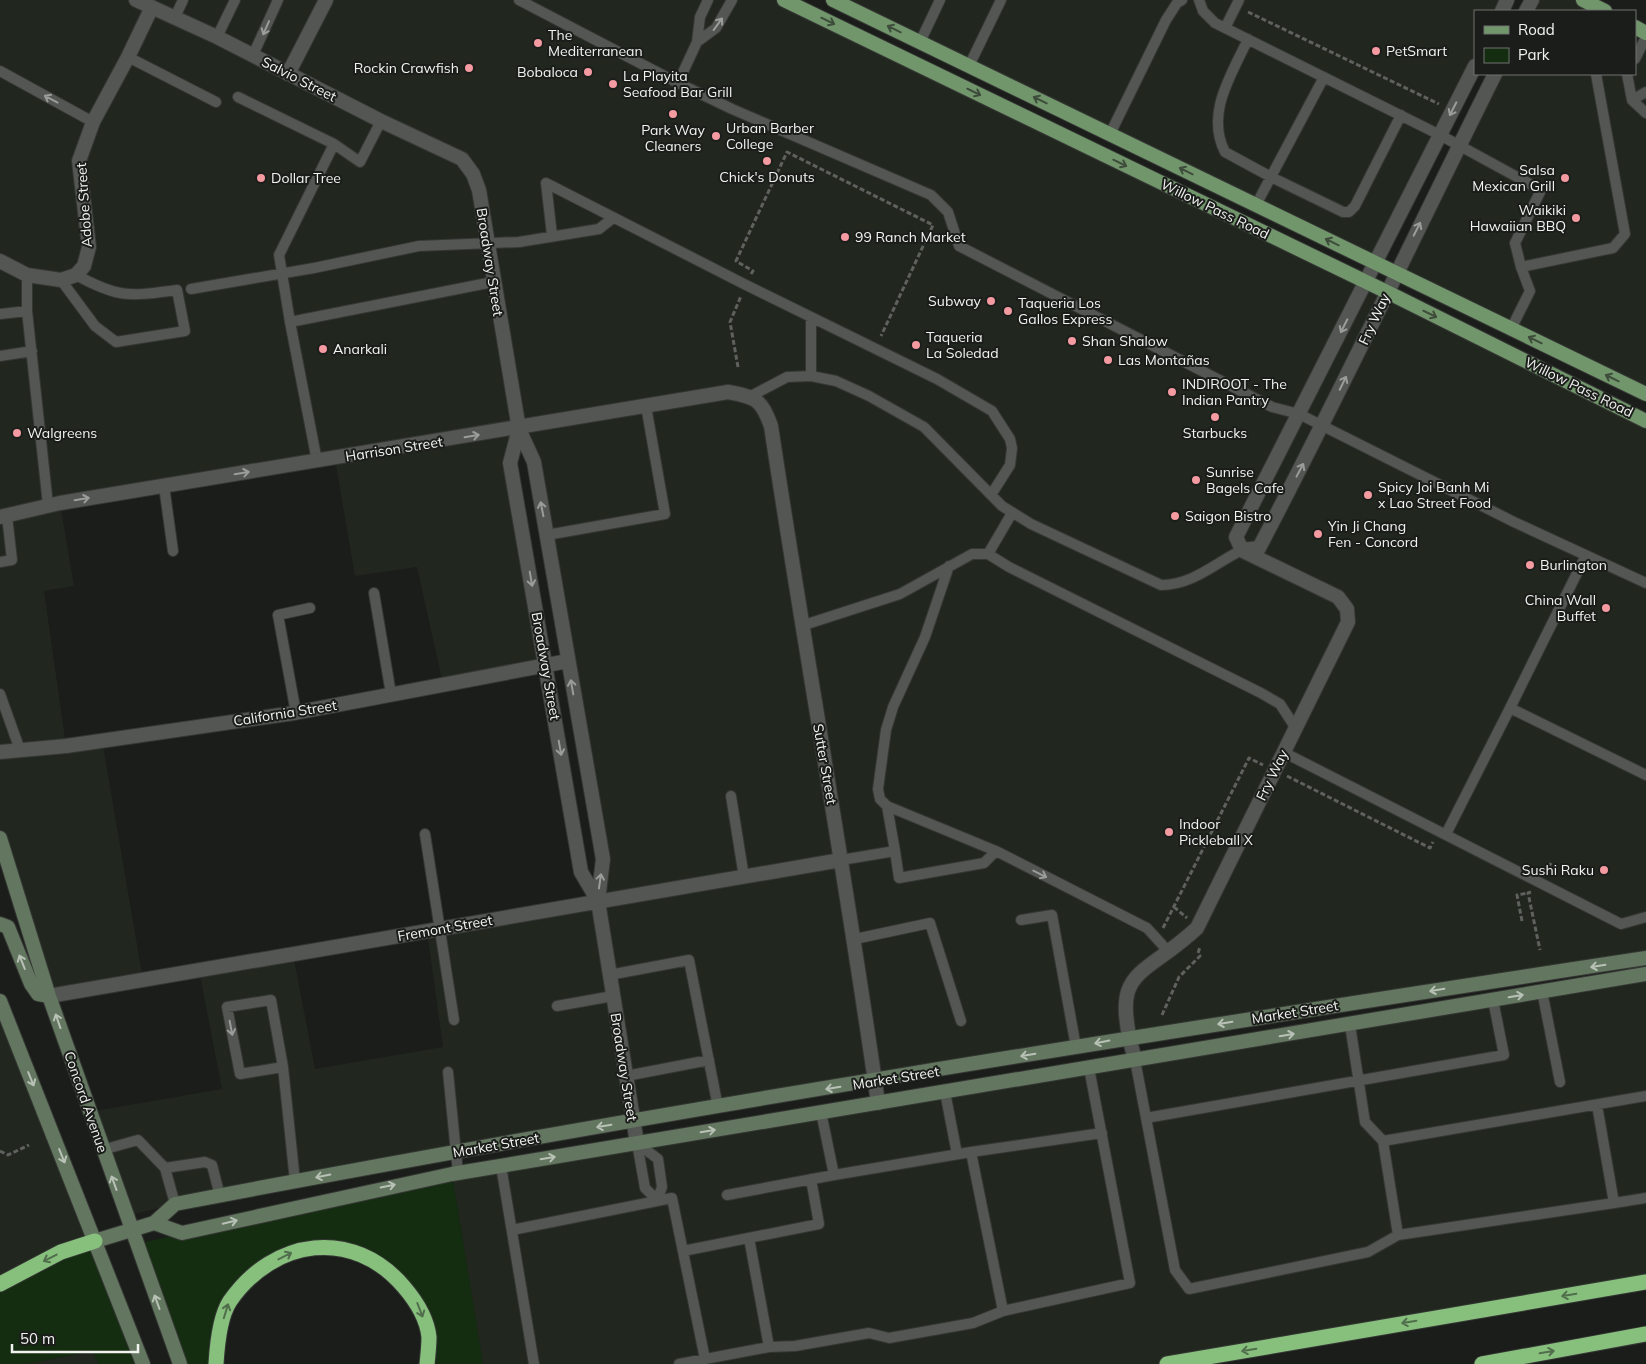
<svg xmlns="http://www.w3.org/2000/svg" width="1646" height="1364" viewBox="0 0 1646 1364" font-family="Mulish,sans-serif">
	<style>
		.built { fill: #21271f }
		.green { fill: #142d10 }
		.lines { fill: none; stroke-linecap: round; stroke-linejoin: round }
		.service-casing { stroke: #353734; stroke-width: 12 }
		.minor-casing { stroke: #353734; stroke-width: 16 }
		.secondary-casing { stroke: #353734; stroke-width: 16 }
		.primary-casing { stroke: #353734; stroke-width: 16 }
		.motorway-casing { stroke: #353734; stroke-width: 17 }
		.path { stroke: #5f615e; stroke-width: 3; stroke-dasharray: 5 2.5; stroke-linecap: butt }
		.service { stroke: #535652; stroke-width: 10 }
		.minor { stroke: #535652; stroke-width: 14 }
		.secondary { stroke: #63765f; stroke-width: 14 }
		.primary { stroke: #72966c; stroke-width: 14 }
		.motorway { stroke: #87c07d; stroke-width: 15 }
		.oneway { stroke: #3e4d3b }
		.oneway2 { stroke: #9a9d99 }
		.oneway3 { stroke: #b8c1b6 }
		.oneway4 { stroke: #516e4c }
		.poi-dot { fill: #f49aa1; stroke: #1b1d1a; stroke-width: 2 }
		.labels { text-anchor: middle; stroke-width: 4; stroke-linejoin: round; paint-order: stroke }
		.poi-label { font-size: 14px; fill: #f1f3f0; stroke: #1b1d1a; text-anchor: start }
		.street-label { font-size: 14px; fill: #f1f3f0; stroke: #1b1d1a }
	</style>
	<rect width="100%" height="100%" fill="#1b1d1a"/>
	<path class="built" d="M0,0H794L1646,421V958L1129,1037L175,1204L126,1216L89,1112L222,1089L199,970L293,954L315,1069L443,1047L427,931L597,901L603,859L547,535L519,429L510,463L546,665L443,684L417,567L355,576L335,459L60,503L74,586L44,591L66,746L102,740L143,980L49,996L0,838Z
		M833,0H1507L1502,11H1475V65L1376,263Z
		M1532,0H1583L1605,11H1526Z
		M1635,27L1646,33V394L1395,273L1495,74H1635Z
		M1646,974V1282L1167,1364H483L452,1174Z
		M0,1001L95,1241L0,1284Z
		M94,1351L99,1364H26Z"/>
	<path class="green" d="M452,1174L483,1364H427L419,1304L361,1254L287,1253L229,1302L216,1364H180L136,1244Z
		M95,1241L136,1344V1364H99L93,1351L26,1364H0V1284Z"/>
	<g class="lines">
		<g class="service-casing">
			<path id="service" d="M519,0L678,83
				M708,0L700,17L697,42L678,83L732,109L931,195L948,212L959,246L1272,407L1299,414L1514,522L1646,583
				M1199,0L1203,11L1215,23L1440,135L1541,190L1515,243L1521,267
				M175,17L183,0
				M1225,28L1239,0
				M217,37L235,0
				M1248,39C1232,74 1205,113 1225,152L1271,177L1343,212H1349L1355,206L1401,115
				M697,42L716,28L732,0
				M920,42L940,0
				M253,55L278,0
				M128,57L216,102
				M1635,59L1646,37
				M969,66L1001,0
				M0,71L93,122
				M1627,74L1632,100L1646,92
				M238,97L334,144L360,162L381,121
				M1632,100L1646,113
				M1110,134L1166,20L1177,3L1182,0
				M546,183L746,285L937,379L992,411L1010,439L1012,448L1010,465L991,495
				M546,183L552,235
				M1256,205L1324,77
				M27,275V311L48,505
				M61,280L95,326L116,342L185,331L177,290C130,296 120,299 76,275
				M191,289L314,268L419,246L519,242L599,229L613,218
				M0,314L27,311
				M290,322L279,255L334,144
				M1511,329L1530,291L1521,267L1613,248L1625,234L1596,74
				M0,356L32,351
				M811,376V318
				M751,396L787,377L811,376L836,381L869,396L924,427L1002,506L1031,524L1161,585C1193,585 1215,563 1242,550
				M317,461L290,322L493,282
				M164,486L173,551
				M547,535L665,514L646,406
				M988,554L1009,567L1261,693L1280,704L1295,727
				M0,562L12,560L7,516
				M374,593L391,694
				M801,626L900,594L972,554H988L1012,513
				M0,694L20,750
				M1510,708L1586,555
				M296,713L278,615L310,608
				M1283,752L1621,924L1646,917
				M731,796L744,877
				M887,806L880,799L878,789L886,730L893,707L925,637L949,566
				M425,834L454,1020
				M1446,834L1510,708L1646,775
				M996,851L1147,928L1168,951
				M841,860L895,851L899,878L984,863L996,851L887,806L895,851
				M1021,920L1052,915L1076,1047
				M855,939L930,923L961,1021
				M609,975L689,960L718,1107
				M1542,991L1560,1082
				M557,1006L613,996
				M1135,1060L1175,1270L1189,1289L1368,1252L1398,1235L1383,1141L1365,1122L1350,1025
				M283,1067L240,1074L227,1007L271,1000L283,1067L295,1181
				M448,1072L458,1173
				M626,1076L709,1060
				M945,1092L957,1154
				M1597,1105L1614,1203L1646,1198
				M1146,1118L1504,1055L1493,1000
				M1383,1141L1646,1096
				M637,1143L658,1159L662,1187L657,1200L645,1188Z
				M102,1150L138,1140L165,1168L175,1204
				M971,1152L1102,1133
				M501,1166L534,1364
				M165,1168L205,1162L212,1165L220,1196
				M727,1195L834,1175
				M512,1230L672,1198L705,1359
				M1398,1235L1614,1203
				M749,1238L769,1347
				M683,1251L819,1224L811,1179
				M1003,1311L1130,1283L1089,1068
				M679,1364L769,1347L795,1346L869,1333L889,1338L973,1323L1003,1311L971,1152L834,1175L821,1112"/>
		</g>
		<g class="minor-casing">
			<path id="minor" d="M136,0L217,37L381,121L462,159L473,174L479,190L519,429L534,462L603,859L598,901L581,872L510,463L519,429
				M1502,11L1507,0
				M1526,11L1532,0
				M1475,66L1236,537L1242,550L1259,548C1341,392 1416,232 1495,74
				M288,74L326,0
				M0,261L27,275L61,280L76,275L84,266L89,247L79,161L93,122L128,57L152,7
				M0,517L60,503L728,392C756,397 761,399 771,426C805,652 846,876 878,1103
				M0,752L66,746L294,713L568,661
				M598,901L637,1143
				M49,996L841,860
				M1135,1060C1109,966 1140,981 1197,928L1348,622L1347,609L1338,597L1243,551"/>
		</g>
		<g class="secondary-casing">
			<path id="secondary" d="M0,838L49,996L180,1364
				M0,924L8,927L31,984L38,994L49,996
				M0,1001L143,1364
				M154,1223L182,1233L452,1174L1646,974
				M95,1241L154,1223L175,1204C663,1110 1155,1033 1646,958"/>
		</g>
		<g class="primary-casing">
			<path id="primary" d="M784,0L1387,292L1646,421
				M833,0L1646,394
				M1583,0L1605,11
				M1635,27L1646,33"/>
		</g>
		<g class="motorway-casing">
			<path id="motorway" d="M0,1284L61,1252L95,1241
				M216,1364C217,1347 220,1316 230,1301C274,1238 353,1227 404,1287C416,1301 427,1318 429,1337C429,1346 428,1355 427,1364
				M1167,1364L1646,1282
				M1482,1364L1646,1334"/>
		</g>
		<path class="path" d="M1248,12L1439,104
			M751,274L753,271L736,261L787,152L933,225L881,336
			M738,367L730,322L741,296
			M1287,776L1430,848L1433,842
			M1545,873L1551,863
			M1531,892L1528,893L1540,950
			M1174,907L1187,918
			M1522,921L1517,895L1528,893
			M1163,928L1249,758L1263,765
			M1162,1015L1179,977L1200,956L1198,953L1200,947
			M0,1151L8,1155L29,1145"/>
		<use href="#service" class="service"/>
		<use href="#minor" class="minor"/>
		<use href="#secondary" class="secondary"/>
		<use href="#primary" class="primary"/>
		<use href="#motorway" class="motorway"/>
	</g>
	<defs><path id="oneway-shaft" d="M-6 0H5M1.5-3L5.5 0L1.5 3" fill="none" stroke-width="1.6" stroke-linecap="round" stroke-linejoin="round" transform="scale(1.25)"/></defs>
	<g class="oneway">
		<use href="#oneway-shaft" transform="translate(828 21) rotate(26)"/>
		<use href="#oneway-shaft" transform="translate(894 29) rotate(-154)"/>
		<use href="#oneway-shaft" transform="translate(974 92) rotate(26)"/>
		<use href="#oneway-shaft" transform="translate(1040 100) rotate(-154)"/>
		<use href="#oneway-shaft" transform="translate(1120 163) rotate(26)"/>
		<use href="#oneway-shaft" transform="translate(1186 171) rotate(-154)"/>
		<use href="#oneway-shaft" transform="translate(1332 242) rotate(-154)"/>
		<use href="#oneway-shaft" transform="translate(1430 314) rotate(26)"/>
		<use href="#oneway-shaft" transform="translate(1535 340) rotate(-154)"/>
		<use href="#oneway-shaft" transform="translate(1612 378) rotate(-154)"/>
	</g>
	<g class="oneway2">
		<use href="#oneway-shaft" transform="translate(718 24) rotate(-54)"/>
		<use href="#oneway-shaft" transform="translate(266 28) rotate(114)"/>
		<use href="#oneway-shaft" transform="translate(51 99) rotate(-152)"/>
		<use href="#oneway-shaft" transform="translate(1453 109) rotate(117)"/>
		<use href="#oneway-shaft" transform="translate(1417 229) rotate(-63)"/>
		<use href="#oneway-shaft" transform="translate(1344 326) rotate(117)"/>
		<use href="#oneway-shaft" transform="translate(1343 383) rotate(-64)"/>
		<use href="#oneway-shaft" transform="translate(472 436) rotate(-9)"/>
		<use href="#oneway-shaft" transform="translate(1300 470) rotate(-62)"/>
		<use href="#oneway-shaft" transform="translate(242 473) rotate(-9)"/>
		<use href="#oneway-shaft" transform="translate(82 499) rotate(-9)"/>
		<use href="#oneway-shaft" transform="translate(542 509) rotate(-101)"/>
		<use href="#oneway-shaft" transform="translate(531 579) rotate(80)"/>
		<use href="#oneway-shaft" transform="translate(572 687) rotate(-100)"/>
		<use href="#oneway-shaft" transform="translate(560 748) rotate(80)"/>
		<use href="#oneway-shaft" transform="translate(1040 874) rotate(27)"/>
		<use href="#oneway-shaft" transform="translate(600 881) rotate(-82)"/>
		<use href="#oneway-shaft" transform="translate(231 1028) rotate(79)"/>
	</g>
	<g class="oneway3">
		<use href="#oneway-shaft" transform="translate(22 962) rotate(-112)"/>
		<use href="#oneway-shaft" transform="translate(1598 966) rotate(171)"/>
		<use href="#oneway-shaft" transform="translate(1437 990) rotate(171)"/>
		<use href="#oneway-shaft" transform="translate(1516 996) rotate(-10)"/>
		<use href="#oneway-shaft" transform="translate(58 1021) rotate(-109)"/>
		<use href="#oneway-shaft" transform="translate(1225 1023) rotate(171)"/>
		<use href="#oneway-shaft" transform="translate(1287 1035) rotate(-9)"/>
		<use href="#oneway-shaft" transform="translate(1102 1042) rotate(169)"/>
		<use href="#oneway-shaft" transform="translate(1028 1055) rotate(170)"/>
		<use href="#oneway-shaft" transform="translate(31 1079) rotate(68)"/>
		<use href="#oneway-shaft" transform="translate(833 1088) rotate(171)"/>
		<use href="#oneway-shaft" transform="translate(604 1126) rotate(170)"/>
		<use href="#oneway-shaft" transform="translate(708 1131) rotate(-9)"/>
		<use href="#oneway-shaft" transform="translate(62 1156) rotate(68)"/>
		<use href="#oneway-shaft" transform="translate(548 1158) rotate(-9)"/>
		<use href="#oneway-shaft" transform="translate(323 1176) rotate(169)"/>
		<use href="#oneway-shaft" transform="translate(114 1183) rotate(-110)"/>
		<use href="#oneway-shaft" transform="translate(388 1186) rotate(-12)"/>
		<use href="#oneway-shaft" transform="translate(230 1222) rotate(-13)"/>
		<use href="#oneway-shaft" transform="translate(157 1302) rotate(-110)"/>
	</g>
	<g class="oneway4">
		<use href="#oneway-shaft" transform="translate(285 1256) rotate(-27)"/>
		<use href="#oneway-shaft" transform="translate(50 1258) rotate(153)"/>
		<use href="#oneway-shaft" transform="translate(1569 1295) rotate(170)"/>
		<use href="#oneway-shaft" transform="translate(420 1310) rotate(69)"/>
		<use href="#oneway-shaft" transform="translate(226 1311) rotate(-73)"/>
		<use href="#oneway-shaft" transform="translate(1409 1322) rotate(170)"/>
		<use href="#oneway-shaft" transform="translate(1249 1350) rotate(170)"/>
		<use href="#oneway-shaft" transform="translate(1547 1352) rotate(-10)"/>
	</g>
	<g class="poi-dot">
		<circle cx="538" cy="43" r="5"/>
		<circle cx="1376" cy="51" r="5"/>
		<circle cx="469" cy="68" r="5"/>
		<circle cx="588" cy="72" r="5"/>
		<circle cx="613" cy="84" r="5"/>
		<circle cx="673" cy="114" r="5"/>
		<circle cx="716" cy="136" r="5"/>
		<circle cx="767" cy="161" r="5"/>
		<circle cx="261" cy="178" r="5"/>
		<circle cx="1565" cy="178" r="5"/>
		<circle cx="1576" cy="218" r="5"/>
		<circle cx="845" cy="237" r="5"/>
		<circle cx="991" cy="301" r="5"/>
		<circle cx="1008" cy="311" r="5"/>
		<circle cx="1072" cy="341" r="5"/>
		<circle cx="916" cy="345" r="5"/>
		<circle cx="323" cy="349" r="5"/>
		<circle cx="1108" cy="360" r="5"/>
		<circle cx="1172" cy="392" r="5"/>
		<circle cx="1215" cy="417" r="5"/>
		<circle cx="17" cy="433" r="5"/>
		<circle cx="1196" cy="480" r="5"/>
		<circle cx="1368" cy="495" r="5"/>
		<circle cx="1175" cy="516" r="5"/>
		<circle cx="1318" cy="534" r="5"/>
		<circle cx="1530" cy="565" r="5"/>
		<circle cx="1606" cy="608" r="5"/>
		<circle cx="1169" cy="832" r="5"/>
		<circle cx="1604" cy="870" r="5"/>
	</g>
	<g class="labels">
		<g class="poi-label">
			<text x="548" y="40">The<tspan x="548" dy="16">Mediterranean</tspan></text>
			<text x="1386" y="56">PetSmart</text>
			<text x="459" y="73" text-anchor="end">Rockin Crawfish</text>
			<text x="578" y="77" text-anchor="end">Bobaloca</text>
			<text x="623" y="81">La Playita<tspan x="623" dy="16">Seafood Bar Grill</tspan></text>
			<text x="726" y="133">Urban Barber<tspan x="726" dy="16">College</tspan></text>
			<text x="673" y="135" text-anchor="middle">Park Way<tspan x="673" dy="16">Cleaners</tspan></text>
			<text x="1555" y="175" text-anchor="end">Salsa<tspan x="1555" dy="16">Mexican Grill</tspan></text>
			<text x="767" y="182" text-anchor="middle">Chick's Donuts</text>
			<text x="271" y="183">Dollar Tree</text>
			<text x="1566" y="215" text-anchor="end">Waikiki<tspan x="1566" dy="16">Hawaiian BBQ</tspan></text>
			<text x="855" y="242">99 Ranch Market</text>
			<text x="981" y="306" text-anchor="end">Subway</text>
			<text x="1018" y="308">Taqueria Los<tspan x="1018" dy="16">Gallos Express</tspan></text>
			<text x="926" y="342">Taqueria<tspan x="926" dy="16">La Soledad</tspan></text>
			<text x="1082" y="346">Shan Shalow</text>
			<text x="333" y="354">Anarkali</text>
			<text x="1118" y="365">Las Montañas</text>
			<text x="1182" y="389">INDIROOT - The<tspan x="1182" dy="16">Indian Pantry</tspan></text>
			<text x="27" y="438">Walgreens</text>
			<text x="1215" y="438" text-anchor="middle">Starbucks</text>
			<text x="1206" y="477">Sunrise<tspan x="1206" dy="16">Bagels Cafe</tspan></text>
			<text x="1378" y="492">Spicy Joi Banh Mi<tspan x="1378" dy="16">x Lao Street Food</tspan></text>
			<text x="1185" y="521">Saigon Bistro</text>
			<text x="1328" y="531">Yin Ji Chang<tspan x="1328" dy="16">Fen - Concord</tspan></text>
			<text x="1540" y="570">Burlington</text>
			<text x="1596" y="605" text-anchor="end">China Wall<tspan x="1596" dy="16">Buffet</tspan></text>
			<text x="1179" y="829">Indoor<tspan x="1179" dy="16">Pickleball X</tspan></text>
			<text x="1594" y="875" text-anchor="end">Sushi Raku</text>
		</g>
		<g class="street-label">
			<text transform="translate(299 79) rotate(27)" y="5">Salvio Street</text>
			<text transform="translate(84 205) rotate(-94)" y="5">Adobe Street</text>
			<text transform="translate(1215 209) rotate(26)" y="5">Willow Pass Road</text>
			<text transform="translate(490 262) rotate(81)" y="5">Broadway Street</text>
			<text transform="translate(1374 319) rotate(-65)" y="5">Fry Way</text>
			<text transform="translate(1579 387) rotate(26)" y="5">Willow Pass Road</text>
			<text transform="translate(394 449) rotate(-9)" y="5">Harrison Street</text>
			<text transform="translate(546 666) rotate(80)" y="5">Broadway Street</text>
			<text transform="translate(285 713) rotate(-9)" y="5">California Street</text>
			<text transform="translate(825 764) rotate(80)" y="5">Sutter Street</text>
			<text transform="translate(1272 775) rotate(-64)" y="5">Fry Way</text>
			<text transform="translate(445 928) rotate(-10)" y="5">Fremont Street</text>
			<text transform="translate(1295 1012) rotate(-9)" y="5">Market Street</text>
			<text transform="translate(624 1067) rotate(81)" y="5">Broadway Street</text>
			<text transform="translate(896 1078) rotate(-9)" y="5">Market Street</text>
			<text transform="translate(86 1102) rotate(71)" y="5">Concord Avenue</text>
			<text transform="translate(496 1145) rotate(-10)" y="5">Market Street</text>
		</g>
	</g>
	<rect x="1474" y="10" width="162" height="65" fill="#1b1d1a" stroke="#717370"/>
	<rect x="1484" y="26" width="25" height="8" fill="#72966c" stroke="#717370"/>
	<text x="1518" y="35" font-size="15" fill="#f1f3f0">Road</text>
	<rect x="1484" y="48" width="25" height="15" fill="#142d10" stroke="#717370"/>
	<text x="1518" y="60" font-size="15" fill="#f1f3f0">Park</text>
	<path d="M12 1344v8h126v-8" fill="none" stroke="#f1f3f0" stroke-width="2.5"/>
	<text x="20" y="1344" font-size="15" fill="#f1f3f0" stroke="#1b1d1a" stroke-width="4" paint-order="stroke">50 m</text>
</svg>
